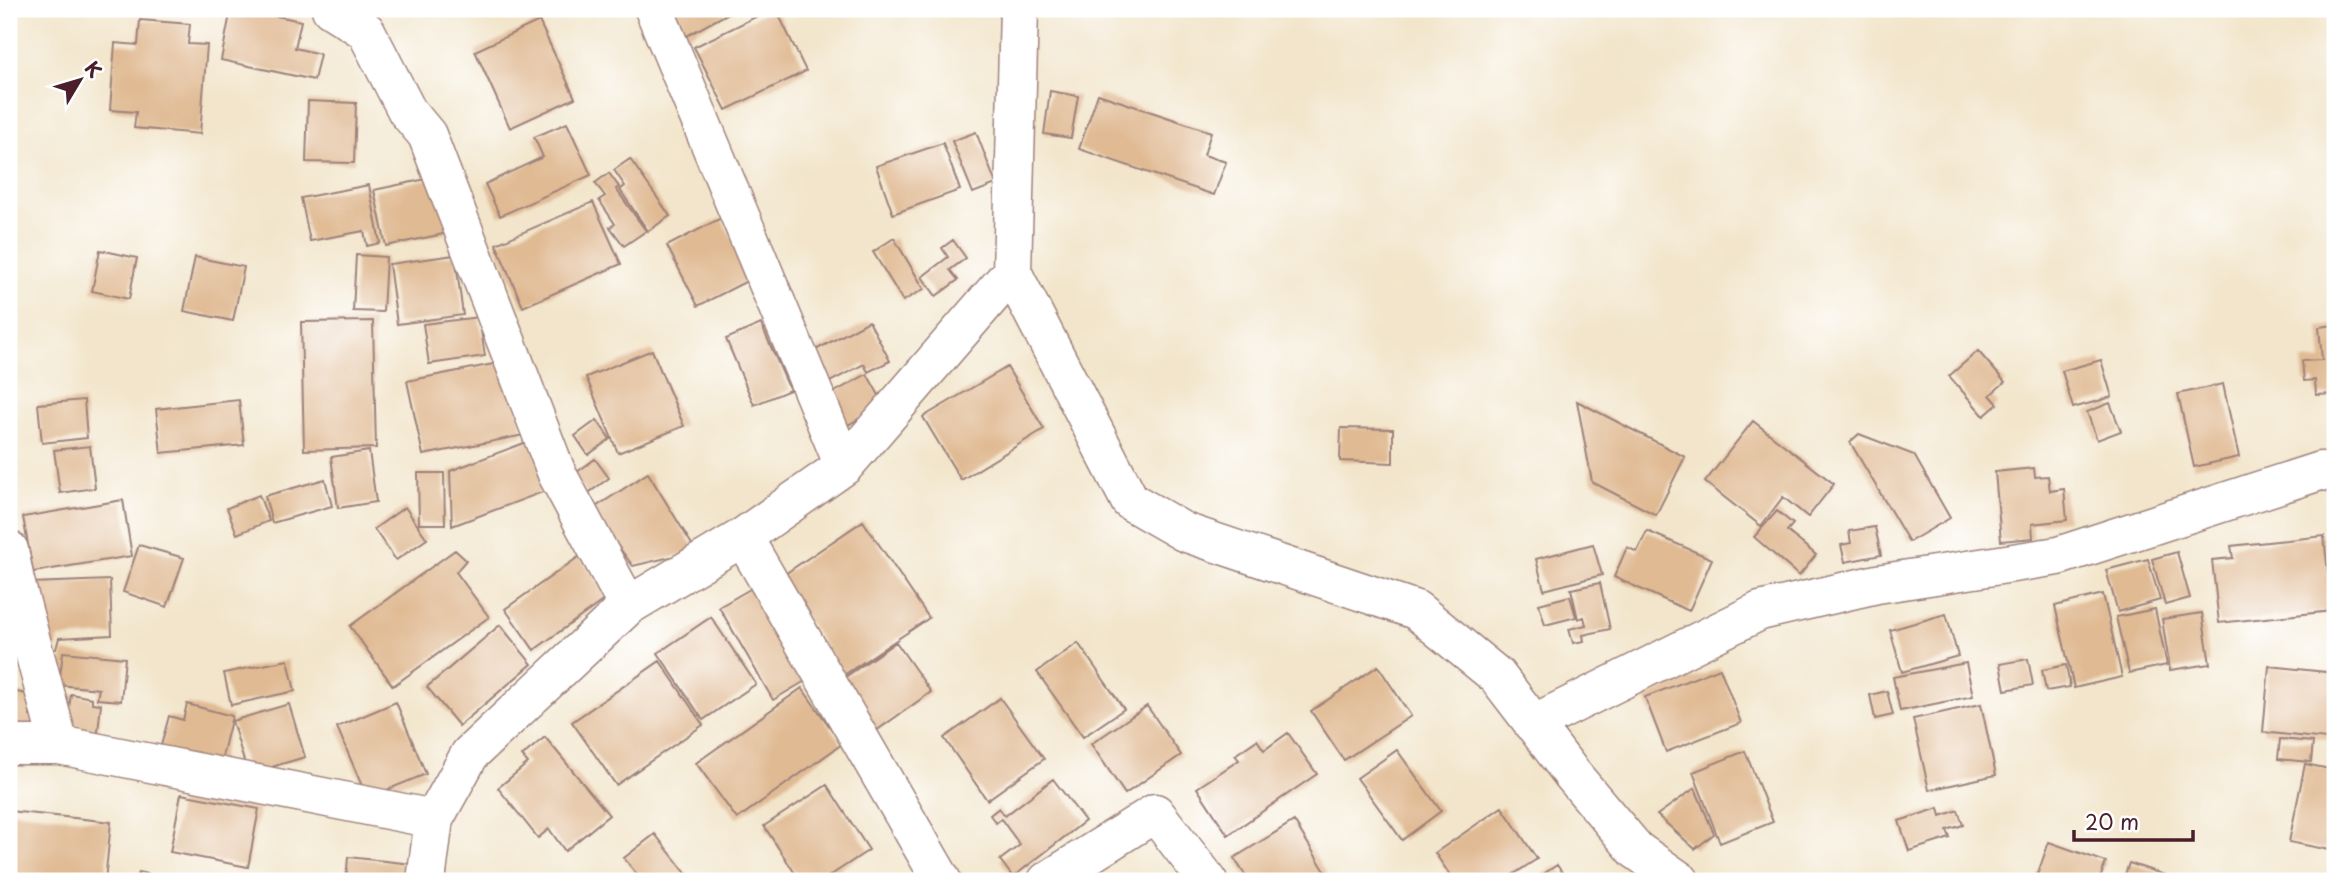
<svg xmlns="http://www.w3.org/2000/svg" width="2344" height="890" viewBox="0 0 2344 890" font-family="'Playpen Sans',sans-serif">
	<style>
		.building { fill: #e0ba93 }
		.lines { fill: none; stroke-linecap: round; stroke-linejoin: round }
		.minor-casing { stroke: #9e827b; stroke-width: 41 }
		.minor { stroke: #fff; stroke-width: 38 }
	</style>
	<rect width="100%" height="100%" fill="#fff"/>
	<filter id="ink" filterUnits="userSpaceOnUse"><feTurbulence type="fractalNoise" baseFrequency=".0143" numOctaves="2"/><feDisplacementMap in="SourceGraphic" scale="14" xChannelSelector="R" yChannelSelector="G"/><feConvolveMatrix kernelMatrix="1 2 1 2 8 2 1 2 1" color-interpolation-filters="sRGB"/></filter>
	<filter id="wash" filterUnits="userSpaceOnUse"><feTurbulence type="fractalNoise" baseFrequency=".00686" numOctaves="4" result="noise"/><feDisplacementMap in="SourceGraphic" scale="28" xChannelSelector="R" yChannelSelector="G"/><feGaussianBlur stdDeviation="1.57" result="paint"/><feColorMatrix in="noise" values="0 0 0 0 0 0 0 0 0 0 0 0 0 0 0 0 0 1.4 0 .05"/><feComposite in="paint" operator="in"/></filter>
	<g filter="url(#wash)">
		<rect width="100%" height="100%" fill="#f2e5cb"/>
		<g id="blocks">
			<path class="building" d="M231,9H242L301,21L295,48L320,54L314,80L221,60Z
				M667,9H736L683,38Z
				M772,9H776L806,71L726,110L694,47Z
				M140,20L190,24L188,44L207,45L200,134L134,128L136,112L110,110L115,43L138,45Z
				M539,21L575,98L510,128L475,51Z
				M1050,91L1078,96L1071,138L1044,134Z
				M1098,94L1211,132L1204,155L1226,162L1214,195L1079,149Z
				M308,101L356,103L354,163L306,162Z
				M567,123L591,175L500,216L485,184L543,157L534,137Z
				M976,132L996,184L973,193L952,141Z
				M943,143L960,190L893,214L876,166Z
				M630,159L670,216L648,231L620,190L625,186L614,170Z
				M609,173L619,187L616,189L646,231L624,246L610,227L615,224L599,200L605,196L595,183Z
				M436,177L448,233L386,246L374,190Z
				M369,185L380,243L367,246L364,231L310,241L301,198Z
				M593,202L621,264L523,307L496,244Z
				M721,218L753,278L698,306L667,246Z
				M894,238L924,289L903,301L873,252Z
				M953,240L966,258L950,270L958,280L936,296L922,277L948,257L942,248Z
				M100,250L137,258L129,299L92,291Z
				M356,255L386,257L383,312L353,311Z
				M455,255L463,315L397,324L389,264Z
				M195,257L244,267L233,321L184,311Z
				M479,317L485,356L429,364L423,324Z
				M373,321L376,448L304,450L301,322Z
				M869,321L890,361L868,372L864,364L826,384L810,353Z
				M761,324L790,390L754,405L726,339Z
				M2335,325V394L2316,395L2315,380L2304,381L2302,361L2322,360L2319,327Z
				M652,350L684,426L618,453L586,377Z
				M1978,351L2005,382L1990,395L1998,404L1984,416L1949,376Z
				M2101,360L2112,397L2073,408L2062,371Z
				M509,361L524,435L423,455L407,381Z
				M1007,367L1044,429L961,480L923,417Z
				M867,374L884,404L841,429L824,398Z
				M2223,384L2239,457L2194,467L2178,394Z
				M84,400L87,438L42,443L38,404Z
				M239,400L244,445L161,453L156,409Z
				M1577,401L1685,457L1656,515L1592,482Z
				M2110,403L2121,431L2097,440L2087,412Z
				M597,420L610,439L588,455L575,436Z
				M1753,421L1834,484L1808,517L1783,497L1761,526L1705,482Z
				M1341,428L1393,429V463L1340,461Z
				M1859,434L1914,455L1950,518L1909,542L1850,442Z
				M537,438L556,487L452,526L450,471Z
				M90,446L95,488L60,493L54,450Z
				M369,451L376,502L338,508L331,457Z
				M595,459L609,478L587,494L573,475Z
				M2034,468L2035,477L2048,476L2050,491L2064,489L2067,520L2032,524L2033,538L2001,541L1995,472Z
				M418,473H444L445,524H419Z
				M648,473L696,551L633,566L591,510Z
				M325,479L332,506L272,523L265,496Z
				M259,495L269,521L237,534L227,508Z
				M123,500L132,556L33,572L23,517Z
				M405,507L427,539L396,560L374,529Z
				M1777,511L1793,524L1787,531L1816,555L1799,576L1754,537Z
				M863,521L929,618L844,675L779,578Z
				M1875,527L1881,555L1845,562L1841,545L1851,543L1849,531Z
				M1647,531L1712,559L1689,611L1614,577L1627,547L1637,552Z
				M2324,536L2332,611L2219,623L2212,560L2233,558L2231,546Z
				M1593,544L1602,575L1544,590L1536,559Z
				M139,545L184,558L167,607L123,592Z
				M455,550L466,560L456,572L489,617L393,686L350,626Z
				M2177,552L2190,598L2165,605L2152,559Z
				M580,556L608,597L534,650L505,609Z
				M2148,559L2160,600L2118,612L2106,570Z
				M110,580L112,635L59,638L56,649L33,650L31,583Z
				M1600,583L1610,629L1583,635L1584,641L1573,643L1569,629L1586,625L1584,617L1578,619L1571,589Z
				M757,585L812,677L773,700L719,607Z
				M2103,594L2122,677L2074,688L2055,606Z
				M1570,596L1576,617L1545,625L1539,604Z
				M2155,609L2167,665L2129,673L2116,617Z
				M2202,613L2210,664L2170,670L2162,619Z
				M1946,614L1958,656L1902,672L1890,630Z
				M711,617L756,684L703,720L658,653Z
				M500,625L532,664L459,726L427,687Z
				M896,642L931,692L873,733L838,682Z
				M1078,643L1124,709L1083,737L1037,672Z
				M63,652L125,658L121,701L97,699L99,689L59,685Z
				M2028,659L2033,685L2005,690L2000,664Z
				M288,660L295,691L231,705L224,673Z
				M660,661L703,725L616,785L572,722Z
				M1966,663L1973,696L1900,711L1893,677Z
				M2066,665L2070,687L2046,691L2042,670Z
				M1378,666L1411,716L1344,760L1311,711Z
				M2269,666L2335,673V740L2263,732Z
				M1720,668L1741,723L1666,752L1645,697Z
				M802,688L842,744L737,819L696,763Z
				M9,690L34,696L30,716L43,719L38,740L9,732Z
				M1887,691L1893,715L1875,719L1870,695Z
				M71,694L92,698V703L101,704L97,741L65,736Z
				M1000,698L1044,759L987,800L944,738Z
				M396,702L426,774L367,798L337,727Z
				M187,704L232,716L219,769L159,753L169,716L183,720Z
				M289,704L305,757L248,774L232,721Z
				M1981,704L1996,775L1929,790L1913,719Z
				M1147,706L1181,755L1125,794L1091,744Z
				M1288,733L1317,774L1228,835L1197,788L1239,760L1235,755L1257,740L1264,750Z
				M545,737L609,815L565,851L549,829L538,838L498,788L528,763L522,756Z
				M2280,739L2313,742L2311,762L2278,759Z
				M1397,750L1441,811L1402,840L1357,778Z
				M1745,751L1773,822L1720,843L1693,772Z
				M2305,764L2335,770V851L2289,842Z
				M1053,779L1085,821L1013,877L1000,860L1020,845L1001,819L996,823L990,815L999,808L1005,816Z
				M827,785L869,850L822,881H800L764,826Z
				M1695,788L1714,834L1695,849L1657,815Z
				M181,794L259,809L248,867L170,852Z
				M1502,807L1537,859L1503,881H1454L1435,853Z
				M1939,808L1941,816L1958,810L1963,825L1947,830L1950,838L1909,851L1899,821Z
				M9,811L111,822L105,881H9Z
				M1294,821L1331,881H1249L1234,858Z
				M655,834L692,881H642L624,858Z
				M2049,842L2106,862L2099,881H2035Z
				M348,857L412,864L410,881H346Z
				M2129,863L2177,879L2176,881H2123Z
				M1557,865L1568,881H1533Z
				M139,872L175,880V881H137Z"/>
		</g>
	</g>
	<g filter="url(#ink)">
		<use href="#blocks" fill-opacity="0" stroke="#9e827b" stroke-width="2"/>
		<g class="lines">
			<g class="minor-casing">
				<path id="minor" d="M331,9L366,31L407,111L427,135L557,474L628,606
					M654,9L844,466
					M1019,9L1012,272L1130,501L1184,532L1416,610L1497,676L1572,774L1636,850L1680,881
					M743,537L942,881
					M9,550L15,581L59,745
					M1533,724L1760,611L1877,584L2058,556L2320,471L2335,472
					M9,745H59L434,819
					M426,881L434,819L470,754L628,606L743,537L844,466L1012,272
					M1047,881L1155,813L1208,881"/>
			</g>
			<use href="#minor" class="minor"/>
		</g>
	</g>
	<rect width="2344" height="890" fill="none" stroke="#fff" stroke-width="35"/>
	<g transform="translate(80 80) rotate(52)" stroke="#ffffff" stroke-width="5" paint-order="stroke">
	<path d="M0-5L12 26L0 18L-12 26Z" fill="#4a1f2b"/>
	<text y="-10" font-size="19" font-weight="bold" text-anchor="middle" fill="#4a1f2b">K</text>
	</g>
	<path d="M2074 830v10h119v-10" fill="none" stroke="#4a1f2b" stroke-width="3.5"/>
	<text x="2085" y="830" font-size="21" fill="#4a1f2b" stroke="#ffffff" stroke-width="5" paint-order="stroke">20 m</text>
</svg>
